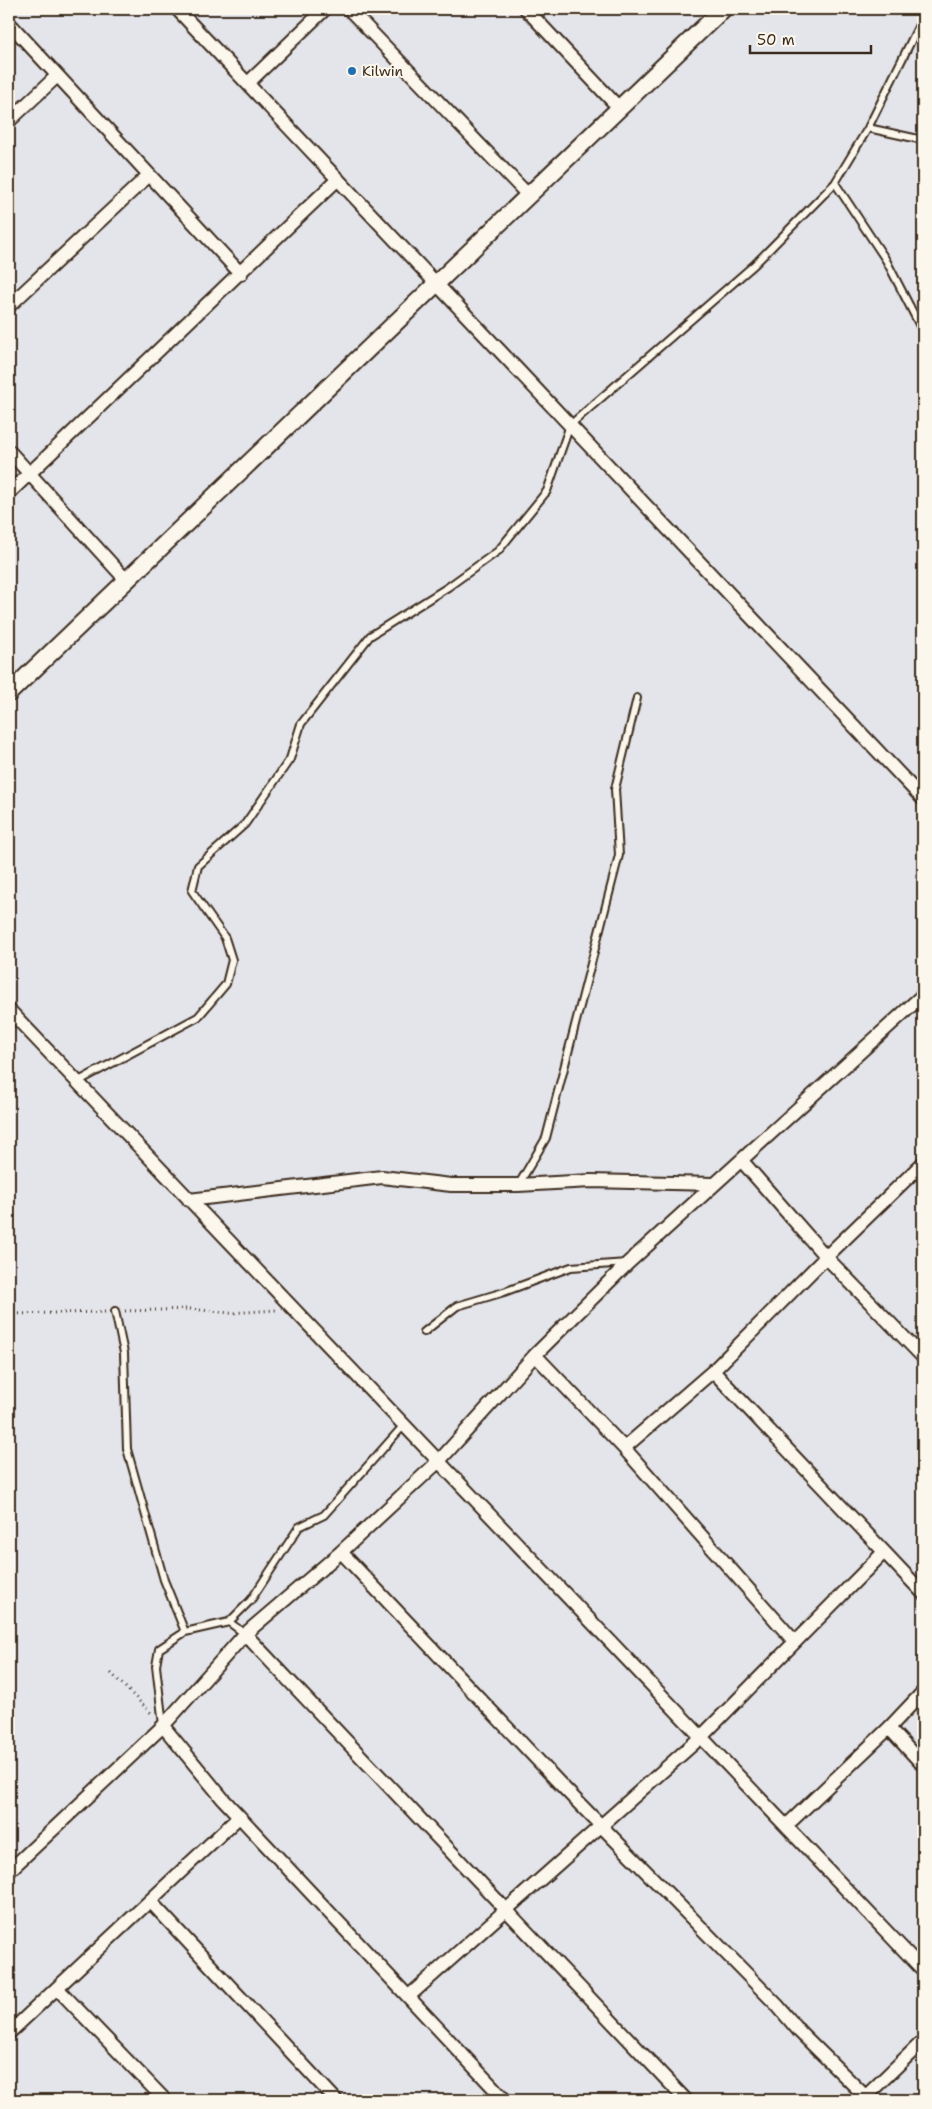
<svg xmlns="http://www.w3.org/2000/svg" width="932" height="2109" viewBox="0 0 932 2109" font-family="'Shantell Sans',sans-serif">
	<style>
		.lines { fill: none; stroke-linecap: round; stroke-linejoin: round }
		.service-casing { stroke: #3b2a1e; stroke-width: 10 }
		.minor-casing { stroke: #3b2a1e; stroke-width: 16 }
		.tertiary-casing { stroke: #3b2a1e; stroke-width: 20 }
		.path { stroke: #3b2a1e; stroke-width: 3; stroke-dasharray: 1 4; stroke-linecap: butt }
		.service { stroke: #fbf7ec; stroke-width: 6 }
		.minor { stroke: #fbf7ec; stroke-width: 12 }
		.tertiary { stroke: #fbf7ec; stroke-width: 16 }
		.poi-dot { fill: #1f6fb2; stroke: #fbf7ec; stroke-width: 2 }
		.labels { text-anchor: middle; stroke-width: 4; stroke-linejoin: round; paint-order: stroke }
		.poi-label { font-size: 14px; fill: #3b2a1e; stroke: #fbf7ec; text-anchor: start }
	</style>
	<rect width="100%" height="100%" fill="#e3e5eb"/>
	<filter id="ink" filterUnits="userSpaceOnUse"><feTurbulence type="fractalNoise" baseFrequency=".02" numOctaves="2"/><feDisplacementMap in="SourceGraphic" scale="10" xChannelSelector="R" yChannelSelector="G"/><feConvolveMatrix kernelMatrix="1 2 1 2 8 2 1 2 1" color-interpolation-filters="sRGB"/></filter>
	<g filter="url(#ink)">
		<g class="lines">
			<g class="service-casing">
				<path id="service" d="M923,17L868,128L835,183L886,260L923,332
					M868,128L923,140
					M77,1082L198,1017L226,984L232,960L225,938L192,891L198,866L245,824L290,759L301,724L370,636L448,587L498,551L547,491L570,425L754,265L835,183
					M519,1184L546,1138L619,855L615,789L637,698
					M115,1311L124,1353L127,1449L164,1580L185,1632
					M424,1332L457,1306L504,1292L571,1267L627,1263
					M229,1622L251,1600L299,1527L324,1515L404,1425
					M163,1725L156,1666L159,1649L185,1632L229,1622L245,1634"/>
			</g>
			<g class="minor-casing">
				<path id="minor" d="M177,9L923,799
					M349,9L528,195
					M526,9L619,108
					M9,23L241,274
					M248,83L325,9
					M9,121L57,76
					M9,306L149,175
					M9,451L126,580
					M9,493L338,179
					M9,1010L923,1970
					M742,1161L826,1257L923,1357
					M189,1200L382,1177L451,1185H518L591,1181L713,1184
					M535,1355L624,1448L794,1641
					M713,1371L923,1593
					M624,1448L713,1371L826,1257L923,1163
					M341,1552L565,1789L777,2005L800,2032L866,2097
					M245,1634L686,2100
					M163,1726L223,1799L505,2100
					M889,1728L923,1765
					M786,1826L889,1728L923,1692
					M9,1871L163,1726L245,1634L341,1552L439,1461L535,1355L628,1263L923,995
					M150,1901L336,2100
					M57,1988L165,2100
					M409,1996L701,1737L884,1552
					M9,2033L239,1817
					M862,2100L923,2041"/>
			</g>
			<g class="tertiary-casing">
				<path id="tertiary" d="M9,693L723,9"/>
			</g>
			<path class="path" d="M125,1311L190,1309L230,1313L276,1310
				M9,1314L107,1312
				M111,1673L151,1713"/>
			<use href="#service" class="service"/>
			<use href="#minor" class="minor"/>
			<use href="#tertiary" class="tertiary"/>
		</g>
	</g>
	<circle class="poi-dot" cx="352" cy="71" r="5"/>
	<g class="labels">
		<g class="poi-label">
			<text x="362" y="76">Kilwin</text>
		</g>
	</g>
	<rect width="932" height="2109" fill="none" stroke="#fbf7ec" stroke-width="30"/>
	<rect x="15" y="15" width="902" height="2079" fill="none" stroke="#3b2a1e" stroke-width="2" filter="url(#ink)"/>
	<path d="M750 45v8h121v-8" fill="none" stroke="#3b2a1e" stroke-width="2.5"/>
	<text x="757" y="45" font-size="15" fill="#3b2a1e" stroke="#fbf7ec" stroke-width="4" paint-order="stroke">50 m</text>
</svg>
